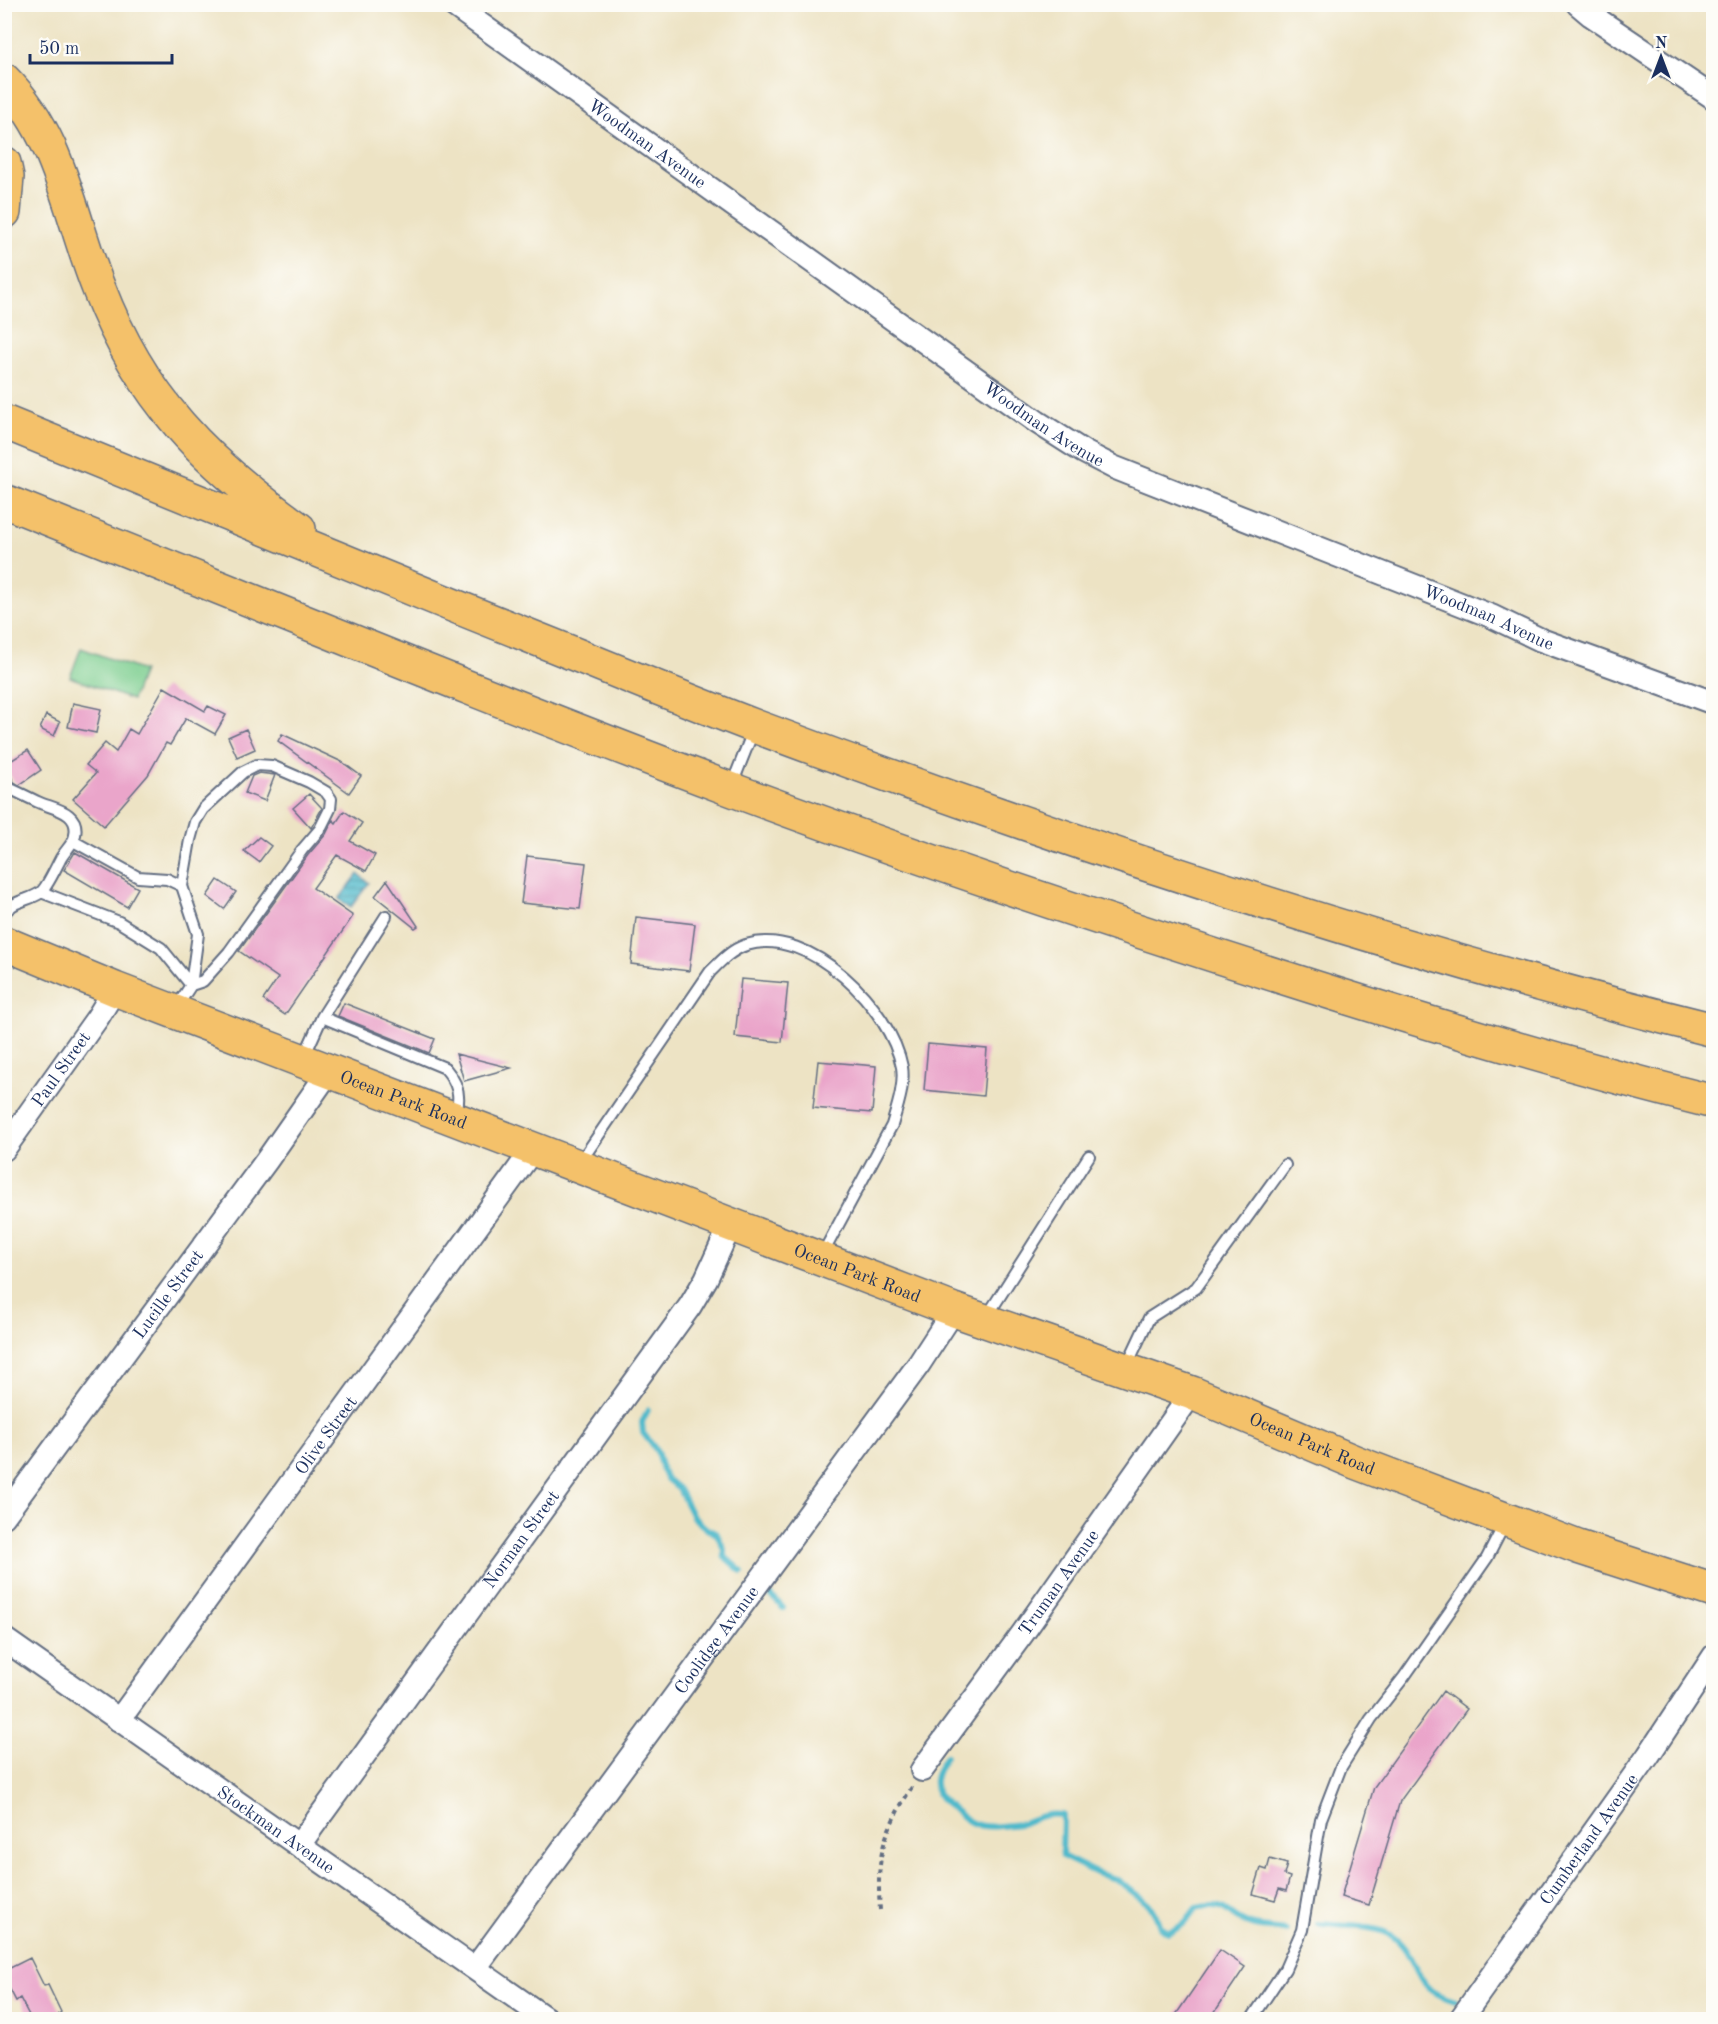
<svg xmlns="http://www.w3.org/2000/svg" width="1718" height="2024" viewBox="0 0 1718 2024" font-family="'Old Standard TT',serif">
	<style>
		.green { fill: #7cce8f; stroke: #4c7e76; stroke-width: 1.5 }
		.water { fill: url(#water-rules); stroke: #357494; stroke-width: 1.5 }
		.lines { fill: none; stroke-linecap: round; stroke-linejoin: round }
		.stream { stroke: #4fb9cb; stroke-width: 6 }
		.building { fill: #eaa5ca }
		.service-casing { stroke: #646e82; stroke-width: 14 }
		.minor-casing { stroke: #646e82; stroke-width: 26 }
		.primary-casing { stroke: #646e82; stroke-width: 36 }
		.motorway-casing { stroke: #646e82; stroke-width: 36 }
		.path { stroke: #646e82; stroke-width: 4; stroke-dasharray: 4.5 4.5; stroke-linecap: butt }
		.service { stroke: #fff; stroke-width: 10 }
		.minor { stroke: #fff; stroke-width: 22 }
		.primary { stroke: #f4c16a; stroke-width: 33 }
		.motorway { stroke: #f4c16a; stroke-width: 33 }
		.labels { text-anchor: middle; stroke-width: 4.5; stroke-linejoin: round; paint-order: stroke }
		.street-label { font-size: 18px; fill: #1b2f5e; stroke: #fdfcf7 }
	</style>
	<defs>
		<pattern id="water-rules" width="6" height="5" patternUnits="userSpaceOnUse" patternTransform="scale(1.5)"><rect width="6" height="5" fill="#4fb9cb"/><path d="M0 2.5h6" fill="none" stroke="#4197a8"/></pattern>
	</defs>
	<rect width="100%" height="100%" fill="#fdfcf7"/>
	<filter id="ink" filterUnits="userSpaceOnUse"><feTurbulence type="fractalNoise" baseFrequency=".0167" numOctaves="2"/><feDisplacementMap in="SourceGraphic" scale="12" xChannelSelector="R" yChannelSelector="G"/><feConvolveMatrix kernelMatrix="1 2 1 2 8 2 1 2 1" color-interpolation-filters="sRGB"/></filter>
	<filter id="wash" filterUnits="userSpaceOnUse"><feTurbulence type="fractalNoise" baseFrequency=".008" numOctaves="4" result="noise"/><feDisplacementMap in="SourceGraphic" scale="24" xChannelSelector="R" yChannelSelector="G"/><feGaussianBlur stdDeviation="1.35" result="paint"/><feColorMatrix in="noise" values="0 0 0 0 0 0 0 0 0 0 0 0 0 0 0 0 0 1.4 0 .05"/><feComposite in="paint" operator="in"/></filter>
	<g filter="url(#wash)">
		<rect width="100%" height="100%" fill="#ede3c4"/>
		<path class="green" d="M81,648L143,671L132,700L70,677Z"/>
		<path class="water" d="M358,874L369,883L351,907L339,899Z"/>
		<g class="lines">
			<path class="stream" d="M648,1410L642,1422L643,1433L657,1451L662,1470L667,1479L679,1489L693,1517L707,1529L717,1534L724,1549V1556L742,1572
				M771,1595L783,1608
				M946,1756C934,1774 928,1788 947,1804C966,1820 973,1829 1000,1826C1007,1825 1016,1825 1023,1823C1039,1817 1045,1813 1063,1815L1062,1856L1099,1874L1116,1879L1149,1904L1156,1916L1160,1927L1168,1932C1182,1928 1188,1920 1196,1908C1231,1901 1222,1914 1248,1924C1261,1929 1274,1927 1286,1931
				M1319,1924C1339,1926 1373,1925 1389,1934C1412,1948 1412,1970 1427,1987C1435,1995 1446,1998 1456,2001
				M1479,2018L1483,2020"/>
		</g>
		<g id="blocks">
			<path class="building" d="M164,687L205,711L208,706L226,715L215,734L186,718L170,745L166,743L148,775L104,826L73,799L96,773L86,765L105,743L116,752L129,729L137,734Z
				M73,703L101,709L96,733L68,727Z
				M46,715L60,722L54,736L40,729Z
				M246,729L255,749L237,757L228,737Z
				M282,734L342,762L361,776L349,793L278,741Z
				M28,750L41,770L19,785L14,782L4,765Z
				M259,773L275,775L265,801L245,793L252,776Z
				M309,794L322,808L311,828L293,808Z
				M344,811L362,823L350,841L375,855L366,871L337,855L313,888L353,916L285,1015L263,1000L278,978L239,951L308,855L326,834L333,820L336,823Z
				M259,837L271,846L259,862L244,851Z
				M75,852L138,888L127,907L64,870Z
				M527,856L586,863L580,909L521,903Z
				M218,880L236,892L224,909L207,896Z
				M387,880L418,926L415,928L375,896Z
				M636,917L695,924L689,971L631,964Z
				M741,979L788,983L782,1042L735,1037Z
				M344,1003L435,1039L429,1053L338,1016Z
				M928,1044L987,1049L983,1096L924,1090Z
				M456,1054L511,1068L464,1081Z
				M818,1061L876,1066L872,1113L813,1108Z
				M1443,1691L1467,1709L1400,1801L1369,1905L1341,1897L1374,1787Z
				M1270,1859L1287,1864L1284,1875L1290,1877L1286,1891L1279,1889L1275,1900L1253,1894L1261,1868L1267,1870Z
				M1220,1950L1245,1967L1210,2019H1173Z
				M30,1958L44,1986L48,1985L61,2012L59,2014L62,2019H31L20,1998L16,2001L4,1978V1971Z"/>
		</g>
	</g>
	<g filter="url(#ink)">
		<use href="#blocks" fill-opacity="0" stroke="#646e82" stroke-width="1.5"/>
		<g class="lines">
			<g class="service-casing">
				<path id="service" d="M4,786C16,791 27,797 38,802C53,809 80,811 75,835C74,843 65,851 61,858C56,867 47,888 40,893C28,901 11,901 4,914
					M731,787L754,729
					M73,841L138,877L167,879L182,886L198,934L191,985L176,1008
					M41,892L119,922L161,948L191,985L203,981L229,952L302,850L320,829L330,809L331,799L326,792L309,782L272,766L257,765L243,772L203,809L195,822L190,840L182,886
					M322,1017L386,916
					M303,1059L322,1017L445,1068C457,1082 463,1097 454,1115
					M579,1164L710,972C721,961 731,950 746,945C810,925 891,1009 902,1067C905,1085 897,1108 892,1125L822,1255
					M986,1318L1089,1156
					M1126,1367L1149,1318L1196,1288L1285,1165
					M1251,2020L1285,1969L1302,1930L1321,1819L1341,1767L1371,1719L1404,1677L1487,1558L1505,1523"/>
			</g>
			<g class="minor-casing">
				<g id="minor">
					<path id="s1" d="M452,4L1037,422L1084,452L1113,467L1491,616L1541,640L1714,703"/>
					<path d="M1578,4L1591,15L1714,98"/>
					<path id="s2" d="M4,1149L98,1017L115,989"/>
					<path id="s3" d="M4,1516L267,1160L330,1070"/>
					<path id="s4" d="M4,1639L548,2020"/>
					<path id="s5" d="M119,1720L534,1148"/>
					<path id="s6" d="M922,1770L1023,1633L1192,1393"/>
					<path id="s7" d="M299,1845L690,1306L706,1279L731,1224"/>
					<path id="s8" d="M476,1967L919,1364L954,1310"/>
					<path id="s9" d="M1460,2020L1648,1756L1714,1656"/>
				</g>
			</g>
			<g class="primary-casing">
				<g id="primary">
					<path id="s10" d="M4,943L115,989L954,1310L1192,1393L1355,1462L1578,1547L1714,1591"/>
				</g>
			</g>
			<g class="motorway-casing">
				<path id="motorway" d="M4,80C61,137 70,217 99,289C141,398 206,463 299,529
					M4,163L7,177L4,212
					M4,422C182,495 359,568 537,639C610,668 683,699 757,727C1070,844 1389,949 1714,1030
					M4,501C247,598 488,698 733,790C915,858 1099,919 1285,978C1426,1023 1569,1066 1714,1102"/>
			</g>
			<path class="path" d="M880,1910C876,1857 883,1832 912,1787"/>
			<use href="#service" class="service"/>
			<use href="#minor" class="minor"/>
			<use href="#primary" class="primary"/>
			<use href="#motorway" class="motorway"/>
		</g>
	</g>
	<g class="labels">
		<g class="street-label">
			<text dy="6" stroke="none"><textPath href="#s1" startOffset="240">Woodman Avenue</textPath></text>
			<text dy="6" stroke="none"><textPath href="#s1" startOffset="726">Woodman Avenue</textPath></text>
			<text dy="6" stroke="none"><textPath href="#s1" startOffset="1212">Woodman Avenue</textPath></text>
			<text dy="6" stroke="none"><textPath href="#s2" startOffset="98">Paul Street</textPath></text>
			<text dy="6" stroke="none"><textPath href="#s10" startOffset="429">Ocean Park Road</textPath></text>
			<text dy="6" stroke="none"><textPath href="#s10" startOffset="915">Ocean Park Road</textPath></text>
			<text dy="6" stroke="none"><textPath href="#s3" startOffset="276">Lucille Street</textPath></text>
			<text dy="6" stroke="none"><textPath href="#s5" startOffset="352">Olive Street</textPath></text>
			<text dy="6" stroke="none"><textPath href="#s10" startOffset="1401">Ocean Park Road</textPath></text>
			<text dy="6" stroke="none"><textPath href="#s7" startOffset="378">Norman Street</textPath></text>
			<text dy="6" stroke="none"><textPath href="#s6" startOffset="232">Truman Avenue</textPath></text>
			<text dy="6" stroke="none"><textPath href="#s8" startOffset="406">Coolidge Avenue</textPath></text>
			<text dy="6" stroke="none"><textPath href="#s4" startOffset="332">Stockman Avenue</textPath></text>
			<text dy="6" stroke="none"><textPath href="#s9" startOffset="222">Cumberland Avenue</textPath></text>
		</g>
	</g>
	<rect width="1718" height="2024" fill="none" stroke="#fdfcf7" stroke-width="24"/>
	<g transform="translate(1661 57)" stroke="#fdfcf7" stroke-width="4.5" paint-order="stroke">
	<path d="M0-4.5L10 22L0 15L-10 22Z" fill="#1b2f5e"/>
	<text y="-9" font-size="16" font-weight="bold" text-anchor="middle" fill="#1b2f5e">N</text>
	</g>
	<path d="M30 54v9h142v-9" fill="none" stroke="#1b2f5e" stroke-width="3"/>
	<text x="39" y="54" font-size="18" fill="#1b2f5e" stroke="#fdfcf7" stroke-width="4.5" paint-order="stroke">50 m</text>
</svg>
